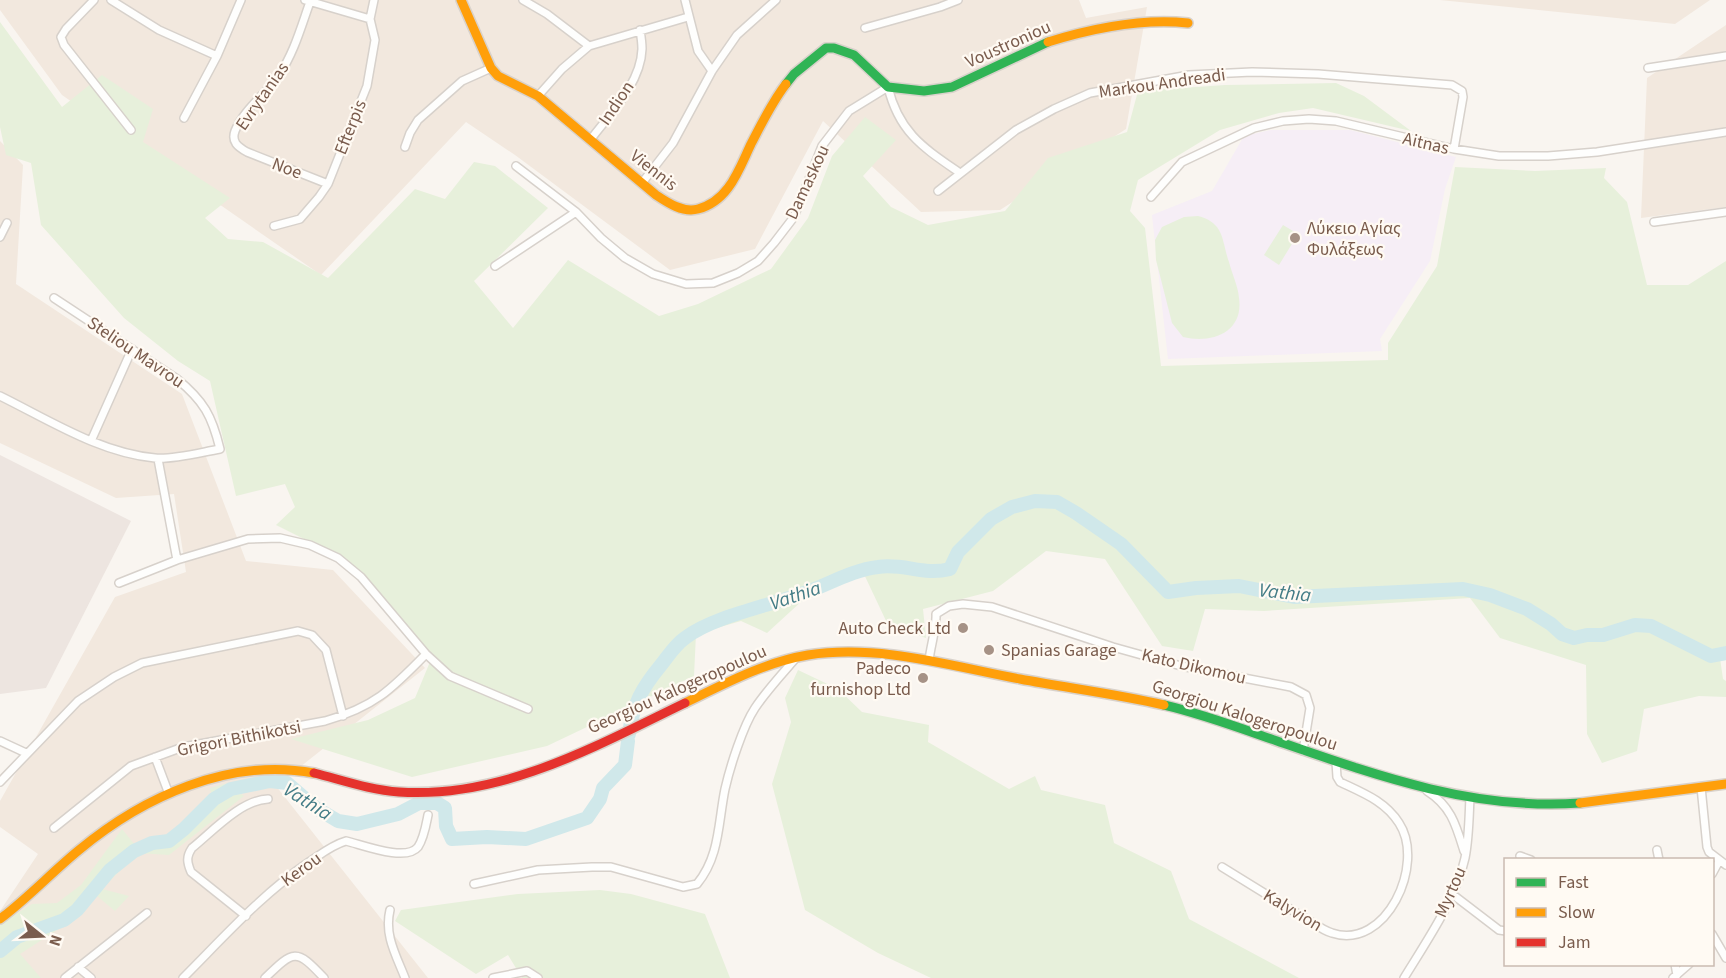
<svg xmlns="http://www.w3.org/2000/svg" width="1726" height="978" viewBox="0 0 1726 978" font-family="'Source Sans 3',sans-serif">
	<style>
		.residential { fill: #f2e8de }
		.industrial { fill: #ede5e0 }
		.education { fill: #f6eef6 }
		.green { fill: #e7f0db }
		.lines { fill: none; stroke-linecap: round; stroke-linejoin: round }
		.stream { stroke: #d0e8ea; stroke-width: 2 }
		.river { stroke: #d0e8ea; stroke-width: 14 }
		.street-casing { stroke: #d7d1cb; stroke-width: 10 }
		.fast-casing { stroke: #d9d2cb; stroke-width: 12 }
		.slow-casing { stroke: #d9d2cb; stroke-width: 12 }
		.jam-casing { stroke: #d9d2cb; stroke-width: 12 }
		.street { stroke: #fefefd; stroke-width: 7 }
		.fast { stroke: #30b455; stroke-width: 9 }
		.slow { stroke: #ff9f0a; stroke-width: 9 }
		.jam { stroke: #e5322d; stroke-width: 9 }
		.poi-dot { fill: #a69286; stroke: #fffaf3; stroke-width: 2 }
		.labels { text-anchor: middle; stroke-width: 4.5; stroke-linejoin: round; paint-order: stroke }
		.street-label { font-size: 18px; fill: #7a5c4d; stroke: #fffaf3 }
		.poi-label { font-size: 18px; fill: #7a5c4d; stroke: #fffaf3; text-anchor: start }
		.water-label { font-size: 20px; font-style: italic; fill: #437c86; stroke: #fffaf3 }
	</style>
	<rect width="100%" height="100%" fill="#f9f5f0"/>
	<path class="residential" d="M0,0H1079L1086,18L1147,7L1126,129L1000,210L921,212L823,121L755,249L670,270L515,155L466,122L321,275L62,95L0,10Z
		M1440,0H1710L1675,24Z
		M1726,25V207L1641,218L1647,78Z
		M0,141L23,165L16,284L182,394L246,561L333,570L425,668L276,786L428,978H0V911L38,854L0,827V801L115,597L186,572L174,494L116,498L0,443Z"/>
	<path class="industrial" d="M0,455L131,521L46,688L0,694Z"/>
	<path class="education" d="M1271,130H1350L1456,157L1445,189L1430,261L1380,339L1382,351L1168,359L1152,215L1212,191L1244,136Z"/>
	<path class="green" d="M0,22L62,107L102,75L153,109L143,142L230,198L205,218L228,239L263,242L328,278L415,189L445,199L474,162L495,166L548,208L474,281L513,328L568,260L659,316L698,304L771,269L808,218L832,156L865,117L896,140L863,176L891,207L928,225L1005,211L1048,158L1127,132L1138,91L1225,85L1336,83L1364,96L1411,131L1313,108L1279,113L1220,130L1138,180L1130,211L1145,228L1161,366L1388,360V343L1437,266L1455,167L1535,171L1606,168L1604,178L1627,202L1647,285H1688L1726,261V657L1720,658L1723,679L1726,681V697L1699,696L1644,709L1637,751L1602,763L1587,734L1586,665L1500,638L1470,598L1264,611L1205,609L1193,651L1162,646L1105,559L1046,551L993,591L923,609L926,638L888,625L862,570L827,578L767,633L741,621L696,634L694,676L547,746L412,777L291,739L368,720L415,698L432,657L348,561L276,525L295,507L285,484L236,496L210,381L178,361L124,318L41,225L31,163L6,155L0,127Z
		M1198,216C1206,218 1212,221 1217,227C1224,236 1225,252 1229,262C1232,274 1238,286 1239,298C1244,333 1211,344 1183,337L1172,323L1156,260L1155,240L1162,227L1184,217Z
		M1283,225L1298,234L1279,265L1264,255Z
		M798,670L838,689L862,712L929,725L928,742L1009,789L1035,776L1041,790L1105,805L1114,843L1171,871L1189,919L1299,978H931L878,953L805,910L772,784L791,722L785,698Z
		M228,783L244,796L169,855L137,853L102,889L129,896L115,911L97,896L79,916L20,954L41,978H0V924L32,904L57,903L81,885L122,829L135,845L168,834L214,805L210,788Z
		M600,890L631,894L705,914L730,978H522L508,955L476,974L395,921L401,910L518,894Z"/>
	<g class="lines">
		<path class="stream" d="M628,741L629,734"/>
		<path class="river" d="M629,734C633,704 642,688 661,665C669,655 675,645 685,638C712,617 768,606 801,594C826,586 851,570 878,567C905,563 923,576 950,569L958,552L991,519L1012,507L1035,501L1057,502L1076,513L1121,544L1168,592L1196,588L1239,586L1294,597L1463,589L1490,595L1527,609L1551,624L1562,634L1574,638L1587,635H1603L1635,625L1651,626L1711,656L1726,653
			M0,951L17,937L64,920L77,910L110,870L134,851L152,843L169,841L184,829L214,799L231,789L270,781L287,783L316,808L338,821L357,824L398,814L419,803H437L445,808L446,826L452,839L487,837L526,839L587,818L600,799L603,788L625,765L628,741"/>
		<g class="street-casing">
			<path id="street" d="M94,0L66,29L61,37L64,45L131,130
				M111,0L159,30L217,56
				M305,0L370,19
				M523,0L547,14L589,46
				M685,0L698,51L712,71
				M310,2C301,27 294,53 279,75C266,94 244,109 235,131C231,142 238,147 247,152L328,184
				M865,28L940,7L958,0
				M1648,68L1726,56
				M538,96L562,69L589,46L688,17
				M184,118L217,56L241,0
				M591,139C610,114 641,83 642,49C642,43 641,36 640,30
				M405,147L410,133L418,120L462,81L491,68
				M516,166L576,212L601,238L625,258L653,274L686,284L713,283L738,273L758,261L774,243L794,217L822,146L849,111L888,87C899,133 924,148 960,173
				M642,183L673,143L712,71L737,35L776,0
				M938,191L1016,130L1054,109L1090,93L1189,75L1252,72L1318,74L1452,85L1462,91L1463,97L1454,149
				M1151,197L1182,162L1254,128L1283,121L1309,119L1336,121L1454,149L1499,156H1548L1597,152L1726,132
				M1654,222L1726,212
				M274,226L300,219L319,197L328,184L367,86L375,40L370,19L374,0
				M0,237L7,223
				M495,266L576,212
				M0,396C49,420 100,453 155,458C172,460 202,452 220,449C212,416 204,401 177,379L54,298
				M91,441L132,349
				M158,459L177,560
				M119,583L177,560L248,539L280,538L310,545L338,558L361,577L426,654L450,676L528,709
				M929,661C930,648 937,626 936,614L949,606L963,604L992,607L1113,647L1181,666L1291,687L1306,695L1310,708L1303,751
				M0,741L26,753
				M155,757L169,794
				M0,782L78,701L114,677L142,663L298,631L312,635L326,650L343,716
				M1701,787L1707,847L1709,852L1726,865
				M1427,791C1451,806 1456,825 1464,851
				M54,828L131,766L183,747L325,721C374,707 391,690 426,654
				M1657,850L1659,860
				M1520,856L1531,860
				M1222,867C1248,883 1274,899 1300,915C1310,920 1321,930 1332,933C1386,951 1426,864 1399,823C1385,801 1363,793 1340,782L1337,777L1336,762
				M1712,874L1719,861
				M474,884L538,870L592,867H611L683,887L697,884C720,856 718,823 725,789C730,767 743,726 755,708C767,690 782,674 796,658
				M1452,894L1499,930L1506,931
				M390,910C384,935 396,955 405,978
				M246,916L191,872C187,862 186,857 192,848C213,831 241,800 268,799
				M1712,934L1726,958
				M1675,964L1677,975
				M78,967L91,978
				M65,978L147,913
				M183,978C223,938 262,894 309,862C321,854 332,845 346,841C363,845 406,862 418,847C424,838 426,825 428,815
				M265,978C294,950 296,948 324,978
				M493,978L527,971L538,978
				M1404,978C1426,942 1456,899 1465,858C1469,838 1469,817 1470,797
				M1673,978L1689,964"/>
		</g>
		<g class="fast-casing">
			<path id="fast" d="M786,84L794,74L826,48H834L854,55L888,87L924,91L952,87L1048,42
				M1164,705C1203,714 1240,728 1277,741C1375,775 1475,811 1580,803"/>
		</g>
		<g class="slow-casing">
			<path id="slow" d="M461,0L491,68L498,76L538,96L656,195C668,203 683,213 698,209C729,201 739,169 751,144C762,123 772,102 786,84
				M1048,42C1093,28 1141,18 1188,23
				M685,703C724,684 765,662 808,655C879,644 951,666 1020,679C1068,688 1117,694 1164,705
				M1580,803L1726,784
				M0,919C28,898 52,872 79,850C143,797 229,757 314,773"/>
		</g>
		<g class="jam-casing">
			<path id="jam" d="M314,773C342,780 370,790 399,792C502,799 596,746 685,703"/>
		</g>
		<use href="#street" class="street"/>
		<use href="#fast" class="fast"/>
		<use href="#slow" class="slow"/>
		<use href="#jam" class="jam"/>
	</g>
	<g class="poi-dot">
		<circle cx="1295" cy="238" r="6"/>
		<circle cx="963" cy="628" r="6"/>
		<circle cx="989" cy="650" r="6"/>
		<circle cx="923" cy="678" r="6"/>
	</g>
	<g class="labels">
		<g class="street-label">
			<text transform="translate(1008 44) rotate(-24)" y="6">Voustroniou</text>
			<text transform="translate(1162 83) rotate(-8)" y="6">Markou Andreadi</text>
			<text transform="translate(262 96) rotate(-55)" y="6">Evrytanias</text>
			<text transform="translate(616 103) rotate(-56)" y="6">Indion</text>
			<text transform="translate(350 127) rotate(-68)" y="6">Efterpis</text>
			<text transform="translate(1426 143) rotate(13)" y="6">Aitnas</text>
			<text transform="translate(287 168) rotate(21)" y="6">Noe</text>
			<text transform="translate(654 170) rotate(38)" y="6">Viennis</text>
			<text transform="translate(807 182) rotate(-65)" y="6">Damaskou</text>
			<text transform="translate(136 352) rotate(34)" y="6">Steliou Mavrou</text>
			<text transform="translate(1194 666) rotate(13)" y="6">Kato Dikomou</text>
			<text transform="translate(677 689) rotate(-24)" y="6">Georgiou Kalogeropoulou</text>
			<text transform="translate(1245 715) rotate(18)" y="6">Georgiou Kalogeropoulou</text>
			<text transform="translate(239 738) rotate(-11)" y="6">Grigori Bithikotsi</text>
			<text transform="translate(301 869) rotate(-36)" y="6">Kerou</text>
			<text transform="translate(1450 892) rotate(-66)" y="6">Myrtou</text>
			<text transform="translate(1293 910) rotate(31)" y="6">Kalyvion</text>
		</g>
		<g class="poi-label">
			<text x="1307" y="234">Λύκειο Αγίας<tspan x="1307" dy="21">Φυλάξεως</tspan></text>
			<text x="951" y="634" text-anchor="end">Auto Check Ltd</text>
			<text x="1001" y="656">Spanias Garage</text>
			<text x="911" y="674" text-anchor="end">Padeco<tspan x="911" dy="21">furnishop Ltd</tspan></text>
		</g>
		<g class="water-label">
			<text transform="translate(1285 592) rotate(6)" y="7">Vathia</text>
			<text transform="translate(795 595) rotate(-19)" y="7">Vathia</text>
			<text transform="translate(308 801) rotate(32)" y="7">Vathia</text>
		</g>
	</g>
	<rect x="1504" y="858" width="210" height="108" fill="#fffaf3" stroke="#cabbb1" stroke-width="1.5"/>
	<rect x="1516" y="878" width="30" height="9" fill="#30b455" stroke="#cabbb1" stroke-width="1.5"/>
	<text x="1558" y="888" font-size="18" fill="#7a5c4d">Fast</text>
	<rect x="1516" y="908" width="30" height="9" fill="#ff9f0a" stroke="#cabbb1" stroke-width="1.5"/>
	<text x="1558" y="918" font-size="18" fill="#7a5c4d">Slow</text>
	<rect x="1516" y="938" width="30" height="9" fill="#e5322d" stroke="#cabbb1" stroke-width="1.5"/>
	<text x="1558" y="948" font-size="18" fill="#7a5c4d">Jam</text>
	<g transform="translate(42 936) rotate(108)" stroke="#fffaf3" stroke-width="4.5" paint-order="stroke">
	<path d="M0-4.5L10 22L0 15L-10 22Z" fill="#7a5c4d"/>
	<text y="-9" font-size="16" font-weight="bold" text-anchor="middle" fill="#7a5c4d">N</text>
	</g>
</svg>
